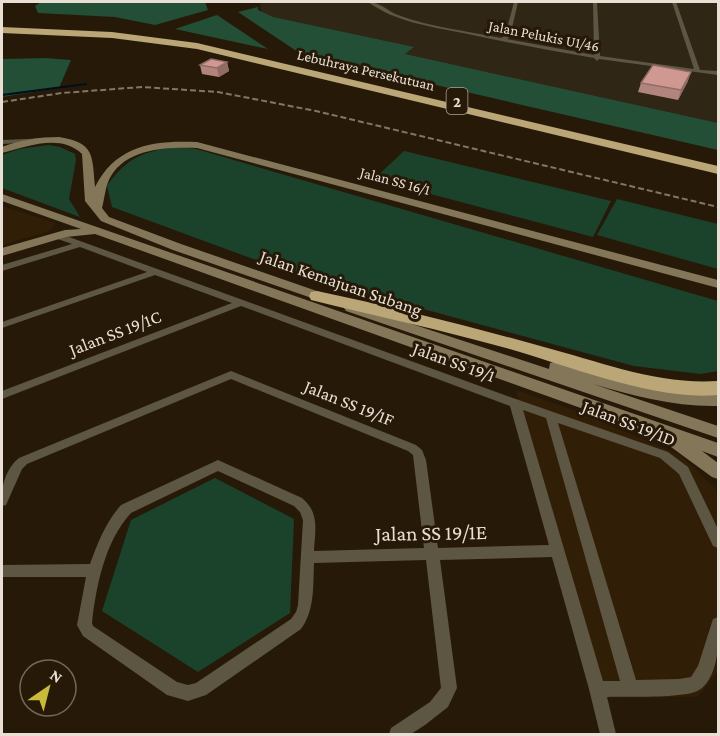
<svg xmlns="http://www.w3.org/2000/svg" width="720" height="736" viewBox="0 0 720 736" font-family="'Crimson Pro',serif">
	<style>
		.built { fill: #311e06 }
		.industrial { fill: #2f2616 }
		.green { fill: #1b432c }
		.forest { fill: #224f35 }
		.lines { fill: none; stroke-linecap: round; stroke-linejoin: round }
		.stream { stroke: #000e1c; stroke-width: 2 }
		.street { fill: #5d5643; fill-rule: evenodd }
		.secondary { fill: #837659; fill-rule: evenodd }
		.highway { fill: #baa677; fill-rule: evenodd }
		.rail { stroke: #827668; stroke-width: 2; stroke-dasharray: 6 3; stroke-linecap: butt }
		.wall { fill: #b2847e }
		.shaded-wall { fill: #916b66 }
		.building { fill: #cf9992; stroke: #916b66; stroke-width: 1.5 }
		.labels { text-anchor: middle; stroke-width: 6; stroke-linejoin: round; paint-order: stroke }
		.far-street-label { font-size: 15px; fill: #e9dfd4; stroke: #271908 }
		.shield { fill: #271908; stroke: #afa497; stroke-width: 1.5 }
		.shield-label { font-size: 16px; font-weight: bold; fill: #e9dfd4 }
		.street-label { font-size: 18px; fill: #e9dfd4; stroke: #271908 }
		.near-street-label { font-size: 21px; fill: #e9dfd4; stroke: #271908 }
	</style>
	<rect width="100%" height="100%" fill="#271908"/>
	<path class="built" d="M2,206L55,223L50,231L2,245Z
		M516,390L581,413L680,455L718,491V671L698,697L593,698L548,546Z"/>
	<path class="industrial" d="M265,2H718V140L294,47L262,15L260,4Z"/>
	<path class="green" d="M49,145L60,147L75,154L76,160L69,199L80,217L2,188V155L19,149Z
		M178,147L196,149L718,301V371L701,374L634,366L294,274L112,207L107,186C127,157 144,151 178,147Z
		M404,151L611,201L593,237L374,179Z
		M617,199L718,224V269L597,235Z
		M215,478L294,519L290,613L198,672L102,611L131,520Z"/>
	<path class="forest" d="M41,2H205L208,10L155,25L115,17L38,13L35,6Z
		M258,7V10L273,17L414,47L405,54L718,123V150L301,54L238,12Z
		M217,15L268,49L175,29Z
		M45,58L71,60L59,88L2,97V59Z"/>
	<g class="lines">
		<path class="stream" d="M2,95L86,84"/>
		<path class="street" d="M368,2C378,1 388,11 398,15C430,27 467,31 501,38L505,36L514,2H518L510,37L507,39L594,55L593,2H597L600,56L694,69L672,2H676L700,70L718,71V75L599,59L597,61L594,58C552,51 510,43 468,34C434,27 397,23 368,2Z
			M49,138L52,140L51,141L2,144V140Z
			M58,233L513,398L668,452L688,467L718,529V548L713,546L679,474L660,458L558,423L636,680L679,679L691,677L698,666L713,619L718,617C720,637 719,678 699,690C685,699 626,696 607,697L616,734H600L589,689L552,557L440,560L457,688L448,707L425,725L411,734H389L391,728L430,702L441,688L426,560L314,563C313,586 315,610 301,629L206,695L188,701L167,695L83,636L77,625L86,577H2V565L90,564C98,542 106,522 121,505L218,460L302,498C320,513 315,530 314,551L424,548L413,455L408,451L231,379L27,464L22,469L6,505L2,506C0,490 5,469 19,458L231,371L416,445L422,450L426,460L438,548L549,545L510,406L241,306L2,399V391L232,303L155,275L2,328V322L147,272L80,247L2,271V265L72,244L55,238V234ZM523,410L546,418L620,681H603ZM218,471L294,506L300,512L303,520L298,605L296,612L291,619L196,683L188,685L177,682L93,626L92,623C96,586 105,541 131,513Z"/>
		<path class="secondary" d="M59,137C95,143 92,155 95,187C116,145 154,140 197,142L718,280V288L197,148C167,147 128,148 111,176C105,186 105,197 102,208L109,217L181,244L334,297L336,300L329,304L173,250L101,221L85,201L82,154C60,133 27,147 2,153V147C20,140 39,137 59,137Z
			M2,194L718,443V457L702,451L718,463V479L712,477L671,447L670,440L95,234L66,237L2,256V248L65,230L81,229L2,201Z
			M351,304L549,369L550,363L555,362L656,389L718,394V406C675,407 634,396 593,384L718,426V438L346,311L344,308L346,305Z"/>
		<path class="highway" d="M2,27L112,32L197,43L718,166V174L197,49L112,38L2,33Z
			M317,291C393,307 469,326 544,347C601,362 658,385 718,381V395C654,401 569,366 506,348C441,330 376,316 311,300L309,296L311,292Z"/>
		<path class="rail" d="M2,102L62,93L142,87L218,92L316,111L718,207"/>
	</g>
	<path class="wall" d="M227,62L229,71L219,77L202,74L200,65Z
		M688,81L678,100L638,92L641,83Z"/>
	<path class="shaded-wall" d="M227,62L229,71L219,77L217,68Z
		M691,72L688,81L678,100L681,90Z"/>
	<path class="building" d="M211,59L227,62L217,68L200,65Z
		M653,65L691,72L681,90L641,83Z"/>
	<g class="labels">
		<g class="far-street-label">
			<text transform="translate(544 36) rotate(11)" y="5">Jalan Pelukis U1/46</text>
			<text transform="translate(366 70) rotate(13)" y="5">Lebuhraya Persekutuan</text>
			<text transform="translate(395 181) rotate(15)" y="5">Jalan SS 16/1</text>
		</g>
		<rect class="shield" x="446.5" y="88" width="21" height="26" rx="4.5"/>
		<g class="shield-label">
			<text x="457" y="107">2</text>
		</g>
		<g class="street-label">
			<text transform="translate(341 283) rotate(19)" y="6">Jalan Kemajuan Subang</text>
			<text transform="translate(115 333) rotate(-21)" y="6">Jalan SS 19/1C</text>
			<text transform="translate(454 362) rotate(20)" y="6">Jalan SS 19/1</text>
			<text transform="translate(349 403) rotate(22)" y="6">Jalan SS 19/1F</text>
			<text transform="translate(629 423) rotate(21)" y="6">Jalan SS 19/1D</text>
		</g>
		<g class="near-street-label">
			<text transform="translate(431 533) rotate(-1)" y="7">Jalan SS 19/1E</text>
		</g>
	</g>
	<rect width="720" height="736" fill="none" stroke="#e9dfd4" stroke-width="6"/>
	<g transform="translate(48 688) rotate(35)"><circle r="28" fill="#271908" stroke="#75685a" stroke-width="1.5"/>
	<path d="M0-4.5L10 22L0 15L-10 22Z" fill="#caba39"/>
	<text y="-9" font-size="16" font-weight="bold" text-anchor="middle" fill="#e9dfd4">N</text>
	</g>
</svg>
